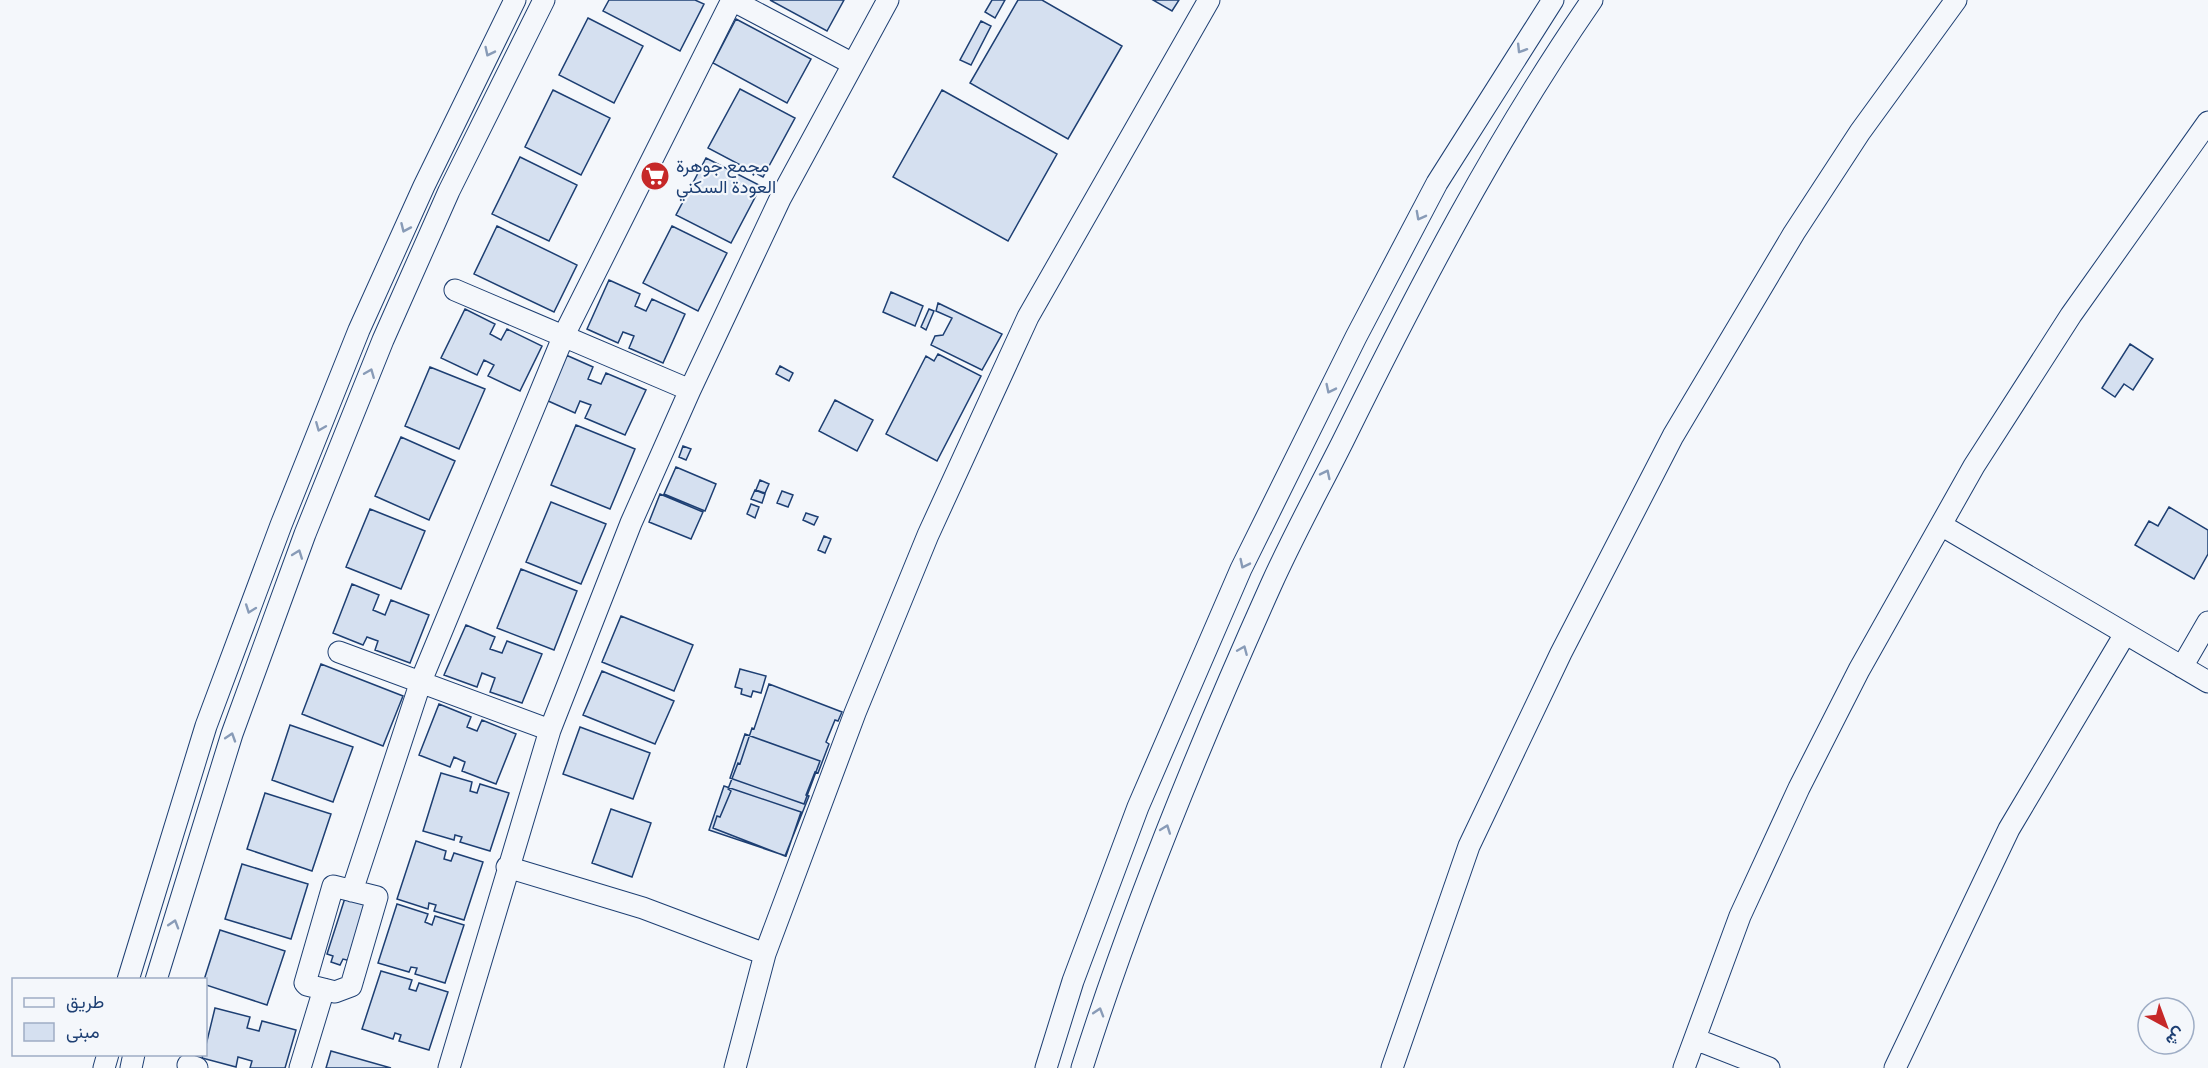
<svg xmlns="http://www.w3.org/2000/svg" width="2208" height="1068" viewBox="0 0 2208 1068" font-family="'Titillium Web',Vazirmatn,sans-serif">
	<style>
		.building { fill: #d5e0f0; stroke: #1d3f73; stroke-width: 1.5 }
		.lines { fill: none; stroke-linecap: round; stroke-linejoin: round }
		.minor-casing { stroke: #1d3f73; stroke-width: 23 }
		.minor { stroke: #f4f7fb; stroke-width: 21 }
		.oneway { stroke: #889bb7 }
		.labels { text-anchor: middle; stroke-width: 4.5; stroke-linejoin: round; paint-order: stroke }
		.poi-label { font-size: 18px; fill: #1d3f73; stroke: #f4f7fb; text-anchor: start }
	</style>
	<rect width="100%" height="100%" fill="#f4f7fb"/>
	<path class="building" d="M609,0H695L704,4L680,51L603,11Z
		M770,0H844L827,31Z
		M992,0H1005L995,18L985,12Z
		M1018,0H1042L1122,46L1068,139L970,83Z
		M1153,0H1179L1172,11Z
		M588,18L643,46L614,103L559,75Z
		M736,19L811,59L787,103L713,63Z
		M981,21L991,26L971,65L960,60Z
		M740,89L795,118L763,177L708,148Z
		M553,90L610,118L581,175L525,147Z
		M942,90L1057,154L1008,241L893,177Z
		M520,157L577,185L549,241L492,214Z
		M706,158L761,186L731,243L676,215Z
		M497,226L577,265L554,312L474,274Z
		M672,226L727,253L698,311L643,283Z
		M609,280L640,294L635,306L646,311L652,299L685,314L663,363L629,348L634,336L623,332L618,343L587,329Z
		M891,292L923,306L915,326L883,312Z
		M938,303L1002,334L982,370L931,345L935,336L943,335L952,318L936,311Z
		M465,309L495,324L490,334L501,340L507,329L542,346L520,391L488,376L494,365L484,360L477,375L441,358Z
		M929,309L934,311L926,330L921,327Z
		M2130,344L2153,359L2133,390L2124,384L2115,397L2102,388Z
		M938,354L981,376L937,461L886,434L926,356L934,361Z
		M566,355L593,367L588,379L601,384L606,373L646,390L625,435L585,418L591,405L580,401L575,413L546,400Z
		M780,366L793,373L789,381L776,374Z
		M430,367L485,389L459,449L405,426Z
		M835,400L873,420L857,451L819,431Z
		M576,425L635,449L610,509L551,485Z
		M401,437L455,461L429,520L375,496Z
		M683,446L691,449L686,460L679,457Z
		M676,467L716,484L705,511L664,494Z
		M760,480L769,484L765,493L756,490Z
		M755,490L765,494L762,503L751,499Z
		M782,491L793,495L788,507L777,503Z
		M660,494L703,512L691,539L649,522Z
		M551,502L606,524L581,584L526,562Z
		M751,504L759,507L755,518L747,514Z
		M2169,507L2208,530V554L2194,579L2135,545L2149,521L2158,526Z
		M370,509L425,531L401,589L346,567Z
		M806,513L818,517L814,525L803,520Z
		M824,536L831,539L825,553L818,550Z
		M521,569L577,591L554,650L497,628Z
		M352,584L379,595L373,610L385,615L391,600L429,615L410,663L375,650L378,641L367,637L363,645L333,633Z
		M621,616L693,645L674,691L602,662Z
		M466,625L495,637L490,649L502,653L507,641L542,654L522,703L490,692L495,678L482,673L477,687L444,675Z
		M321,664L403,696L383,746L302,714Z
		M740,669L766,676L761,693L753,691L751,697L741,694L742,689L735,687Z
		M602,671L674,701L655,744L583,715Z
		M769,684L842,712L838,721L835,720L826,742L829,744L818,773L815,772L806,795L809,796L785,856L713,828L717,816L720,817L731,791L728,789L738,763L740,764L752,728L754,729Z
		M439,704L471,717L467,727L477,731L482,720L516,734L496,784L462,771L465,762L454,757L450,767L419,755Z
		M290,725L353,747L333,802L272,780Z
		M580,727L650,753L633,799L563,774Z
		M745,734L820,761L804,804L730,778Z
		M441,773L472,782L470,791L477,793L480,784L509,793L490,851L460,842L462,837L455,835L454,840L423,831Z
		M724,786L801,812L786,856L709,830Z
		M265,793L331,814L312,871L247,849Z
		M611,809L651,823L632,877L592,863Z
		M416,841L446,851L444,859L451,861L454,853L483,862L464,920L434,911L436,905L429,903L428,909L397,899Z
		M242,864L308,884L291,939L225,919Z
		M345,898L368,906L351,961L343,959L340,965L331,962L333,956L327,954Z
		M397,904L428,914L425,922L432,925L435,916L464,925L445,983L415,974L417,968L411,967L409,972L378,963Z
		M220,930L285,951L267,1005L206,985L204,980Z
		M381,971L412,980L409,989L416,991L419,983L448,992L429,1050L399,1041L401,1035L395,1033L393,1039L362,1029Z
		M215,1008L250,1017L247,1028L259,1031L262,1021L296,1030L285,1068H250L252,1061L238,1057L236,1067L202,1058L203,1054H206V1045Z
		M331,1051L391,1068H326Z"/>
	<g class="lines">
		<g class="minor-casing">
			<path id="minor" d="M732,0L853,64
				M455,290L690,390
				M1941,525L2208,682
				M339,652L550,730
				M2182,667L2208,622
				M507,867L643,908L765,954
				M333,886L377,897L351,986L335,992L307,985L305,983Z
				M352,891L421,681L564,335L732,0
				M128,980L206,726L281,525L359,330L424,186L515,0
				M156,980L232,734L305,534L383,340L449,191L544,0
				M1695,1039L1769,1068
				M188,1065L197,1068
				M104,1068L108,1054
				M131,1068L134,1054
				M300,1068L324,989
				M449,1068L550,730L631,523L690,390L780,199L888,0
				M735,1068L765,954L855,713L928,535L1028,317L1209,0
				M1046,1068L1073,981L1138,807L1241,569L1356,337L1437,183L1553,0
				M1082,1068C1134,903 1200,743 1271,585C1293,536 1319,489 1343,441C1418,289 1496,139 1592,0
				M1392,1068L1469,846L1561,653L1673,436L1794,233L1860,132L1956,0
				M1684,1068L1740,916L1799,788L1859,670L1974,466L2071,315L2208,122
				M1895,1068L2009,829L2125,634"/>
		</g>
		<use href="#minor" class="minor"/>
	</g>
	<defs><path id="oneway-chevron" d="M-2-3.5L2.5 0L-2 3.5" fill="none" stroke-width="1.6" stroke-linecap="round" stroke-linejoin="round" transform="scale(1.5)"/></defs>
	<g class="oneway">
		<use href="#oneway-chevron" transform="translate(1521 49) rotate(122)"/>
		<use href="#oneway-chevron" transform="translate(489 52) rotate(116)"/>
		<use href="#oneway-chevron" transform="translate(1420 216) rotate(118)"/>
		<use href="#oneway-chevron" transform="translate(405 228) rotate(114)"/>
		<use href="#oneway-chevron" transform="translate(370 373) rotate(-68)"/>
		<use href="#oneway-chevron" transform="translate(1330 389) rotate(116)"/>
		<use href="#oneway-chevron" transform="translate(320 427) rotate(112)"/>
		<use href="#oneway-chevron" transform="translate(1326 474) rotate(-64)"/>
		<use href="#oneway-chevron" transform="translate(298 554) rotate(-70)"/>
		<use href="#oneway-chevron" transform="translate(1244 564) rotate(116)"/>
		<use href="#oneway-chevron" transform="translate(250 609) rotate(110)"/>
		<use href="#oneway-chevron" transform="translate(1243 650) rotate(-67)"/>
		<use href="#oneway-chevron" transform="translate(231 737) rotate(-72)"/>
		<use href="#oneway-chevron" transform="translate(1166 829) rotate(-70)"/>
		<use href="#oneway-chevron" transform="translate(174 924) rotate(-73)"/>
		<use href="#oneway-chevron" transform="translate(1099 1012) rotate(-73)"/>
	</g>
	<defs>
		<g id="supermarket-disc" transform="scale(1.5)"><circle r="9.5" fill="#c62828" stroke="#f4f7fb"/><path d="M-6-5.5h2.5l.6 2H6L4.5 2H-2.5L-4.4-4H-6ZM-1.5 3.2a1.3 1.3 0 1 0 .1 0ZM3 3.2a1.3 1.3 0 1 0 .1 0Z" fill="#fff"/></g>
	</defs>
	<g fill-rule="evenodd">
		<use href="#supermarket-disc" x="655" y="176"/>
	</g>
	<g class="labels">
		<g class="poi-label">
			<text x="676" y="172">مجمع جوهرة<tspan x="676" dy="21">العودة السكني</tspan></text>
		</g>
	</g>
	<rect x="12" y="978" width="195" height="78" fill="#f4f7fb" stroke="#9eadc5" stroke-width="1.5"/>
	<rect x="24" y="998" width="30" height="9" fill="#f4f7fb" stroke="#9eadc5" stroke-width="1.5"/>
	<text x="66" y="1008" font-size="18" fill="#1d3f73">طريق</text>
	<rect x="24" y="1023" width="30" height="18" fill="#d5e0f0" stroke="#9eadc5" stroke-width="1.5"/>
	<text x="66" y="1038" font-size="18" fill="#1d3f73">مبنى</text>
	<g transform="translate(2166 1026) rotate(139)"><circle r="28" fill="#f4f7fb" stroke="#9eadc5" stroke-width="1.5"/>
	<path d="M0-4.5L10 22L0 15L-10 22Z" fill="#c62828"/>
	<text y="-9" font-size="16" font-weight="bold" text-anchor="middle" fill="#1d3f73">ش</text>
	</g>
</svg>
